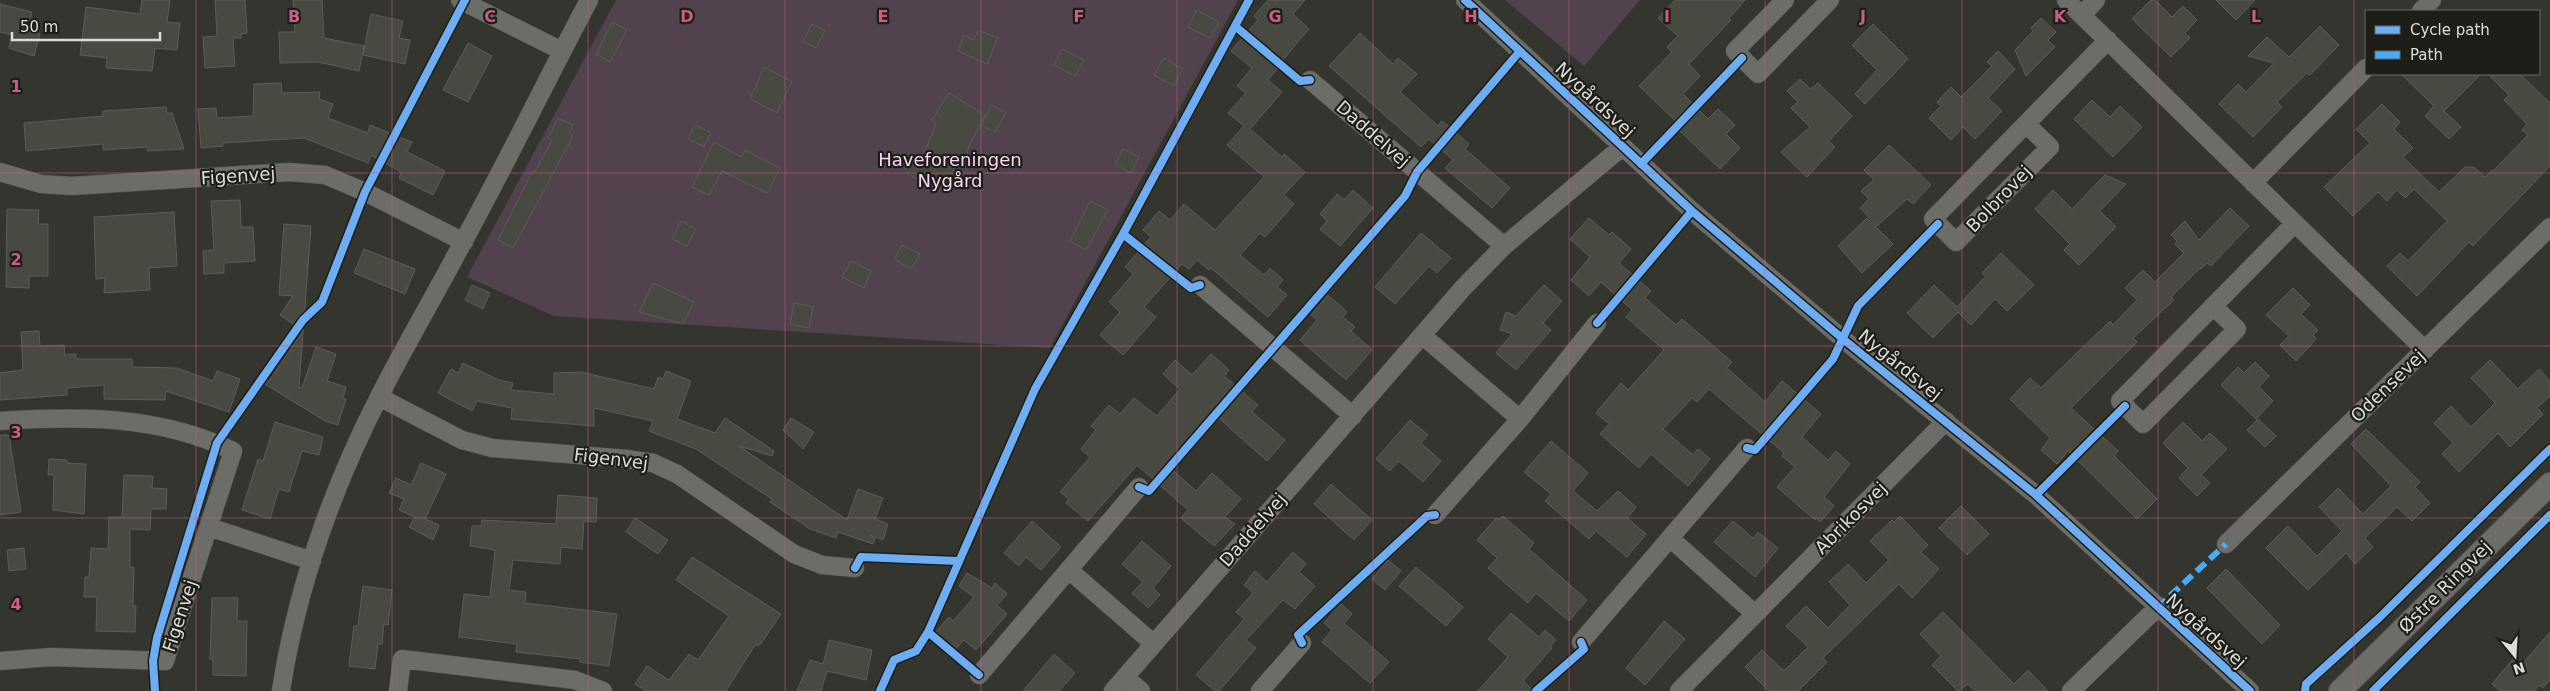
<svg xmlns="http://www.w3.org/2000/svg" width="2550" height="691" viewBox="0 0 2550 691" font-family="'DejaVu Sans',sans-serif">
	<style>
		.green { fill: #51424e }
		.building { fill: #484940; stroke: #5c5d58 }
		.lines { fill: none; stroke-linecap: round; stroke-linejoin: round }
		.minor-casing { stroke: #52534d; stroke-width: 19 }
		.tertiary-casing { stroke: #52534d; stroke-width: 24 }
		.minor { stroke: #6c6c68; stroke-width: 18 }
		.tertiary { stroke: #6c6c68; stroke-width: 22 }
		.quiet { stroke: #46acf6; stroke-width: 6; stroke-dasharray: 12 6; stroke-linecap: butt }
		.cycleway-casing { stroke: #1e1e19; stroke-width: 11 }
		.cycleway { stroke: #6dadf4; stroke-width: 8 }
		.grid { fill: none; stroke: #cb5d86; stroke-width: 1; stroke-opacity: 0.55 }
		.labels { text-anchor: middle; stroke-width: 4.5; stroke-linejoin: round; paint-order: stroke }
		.street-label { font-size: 18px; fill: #dcddd6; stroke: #1e1e19 }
		.park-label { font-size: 18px; fill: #fcd4f6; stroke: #1e1e19 }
		.grid-label { font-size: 16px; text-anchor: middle; font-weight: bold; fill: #cb5d86; stroke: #1e1e19; stroke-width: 4.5; stroke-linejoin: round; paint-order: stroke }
	</style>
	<rect width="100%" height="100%" fill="#34352f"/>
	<path class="green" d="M616,0H1238L1050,348L554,316L467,277Z
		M1505,0H1640L1584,66Z"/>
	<path class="building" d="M142,0H170L167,22L180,23L177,50L155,48L152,71L106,68L107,58L80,55L86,7L140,14Z
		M215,0H245L247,33L241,34V38H233L235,66L205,68L203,37L217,36Z
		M293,0H322L324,38L364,46L359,71L318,62L280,63L279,32H295Z
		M1268,0H1305L1293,14L1309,29L1276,68L1277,69L1268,80L1282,92L1250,129L1282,157L1284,154L1305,172L1284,195L1294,204L1265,237L1260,233L1240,255L1264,275L1270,268L1283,280L1277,287L1287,295L1268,317L1211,268L1209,270L1197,260L1189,269L1182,264L1144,307L1156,317L1123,355L1100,335L1120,312L1109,302L1133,274L1125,267L1151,237L1143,230L1159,211L1170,220L1184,204L1215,230L1264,177L1227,145L1244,126L1228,113L1246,93L1237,86L1252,68L1231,51L1258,20L1254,16Z
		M1675,0H1745L1729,18L1731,20L1689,64L1700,76L1683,94L1708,119L1718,109L1735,125L1726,134L1740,148L1720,169L1679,130L1682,127L1639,86L1672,52L1667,47L1678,36L1658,18Z
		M2151,0H2155L2172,17L2183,6L2197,20L2185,33L2190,38L2171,57L2132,19Z
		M2216,0H2255L2236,20Z
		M0,4L32,12L28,31L40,34L34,56L9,48L12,35L0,32Z
		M1197,10L1219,22L1210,38L1188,27Z
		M371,14L403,21L399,38L410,40L405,64L363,55Z
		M2041,18L2056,32L2048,40L2055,47L2026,76L2015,50L2033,31L2031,28Z
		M612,22L627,30L610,62L596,54Z
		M812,24L825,31L816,48L803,41Z
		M1873,24L1908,59L1865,104L1855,94L1877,70L1852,45Z
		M2320,26L2339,45L2310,75L2307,73L2277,102L2282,107L2253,137L2219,104L2238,84L2246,92L2274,63L2248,56L2267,37L2289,57Z
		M978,30L998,38L987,64L958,51L964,35L974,40Z
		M1360,33L1393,64L1398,58L1417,74L1400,92L1438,126L1442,121L1469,144L1465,149L1510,188L1492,208L1445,168L1453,160L1429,139L1421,147L1329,66Z
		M468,43L492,56L468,102L443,90Z
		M1062,49L1084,60L1075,76L1054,65Z
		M1998,51L2015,69L1988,98L2002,111L1975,139L1963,127L1951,140L1929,118L1941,106L1937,102L1951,87L1961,97L1992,66L1987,62Z
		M1164,58L1183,69L1174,86L1154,75Z
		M764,67L792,82L777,113L750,99Z
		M2401,74H2481L2444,111L2461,127L2449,139L2425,116L2434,106Z
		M2488,74H2520L2550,103V166L2473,246L2469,242L2417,296L2387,266L2400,253L2408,261L2447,221L2414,189L2405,198L2397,190L2387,201L2378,192L2353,216L2324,187L2370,143L2356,129L2382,104L2400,122L2394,129L2413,148L2403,157L2439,192L2465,167H2474L2485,177L2492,170L2493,171L2528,135L2522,130L2527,124L2504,100L2509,95Z
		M1800,79L1810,89L1818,83L1852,116L1829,141L1835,147L1807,177L1781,152L1810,127L1791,108L1798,102L1787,91Z
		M281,83L282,93L320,92L319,99L333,104L328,118L368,133L370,125L412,142L407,152L445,171L433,195L399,178L401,172L371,155L368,163L304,138L223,143V146L201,148L198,109L216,108L217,118L253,116L254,84Z
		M949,93L985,115L966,152L968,153L945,192L909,175L905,168L913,154L922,159L936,123L932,120Z
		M2092,100L2110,117L2120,106L2142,127L2113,157L2074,119Z
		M992,105L1006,113L995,132L981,125Z
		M166,107L167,113H172L184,149L147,151V147L103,150V144L26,151L24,123L103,116V111Z
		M558,118L573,125L569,133L573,136L513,248L498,240L533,170L535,172L552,140L548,138Z
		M695,125L711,133L704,147L688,139Z
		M714,142L741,157L745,150L780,168L767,193L722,171L709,195L692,187Z
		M1889,145L1931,185L1913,204L1907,199L1877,226L1860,208L1869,199L1861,191L1874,180L1864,170Z
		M1123,149L1139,157L1131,173L1115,165Z
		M2105,175L2126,184L2100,211L2116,227L2079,265L2064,250L2070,244L2035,209L2053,190L2072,209Z
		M1353,190L1373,208L1340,246L1320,229L1327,221L1320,214L1337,194L1344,200Z
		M240,200L241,227H253L255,261L224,263V273L204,274L203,251L214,250L211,201Z
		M1090,201L1108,210L1086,250L1070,241Z
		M2230,208L2249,226L2211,266L2207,263L2201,269L2200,268L2171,297L2174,300L2133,338L2137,342L2071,408L2118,451L2114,456L2157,499L2137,519L2068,451L2057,464L2041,450L2050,438L2010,399L2030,378L2041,388L2110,321L2113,325L2137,300L2125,288L2143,270L2155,282L2184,253L2175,244L2177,241L2171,235L2185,221L2199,240Z
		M7,209L39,210L38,224H48V276H29V288L6,287Z
		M174,212L177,266L149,268L150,290L104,293L105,278L96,279L94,217Z
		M1589,218L1609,235L1612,232L1631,249L1619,263L1651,291L1645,298L1676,325L1682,319L1732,362L1727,368L1765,402L1782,381L1821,414L1802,437L1828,460L1836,451L1850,464L1824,497L1834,506L1820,522L1816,518L1815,520L1777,487L1795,467L1782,456L1784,453L1709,389L1697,402L1692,398L1663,429L1693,455L1698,449L1710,459L1688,486L1651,454L1639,468L1600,434L1609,424L1596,413L1621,383L1628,390L1664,350L1626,317L1632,310L1601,282L1589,296L1571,280L1590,257L1570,239Z
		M1867,218L1893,244L1862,273L1838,246Z
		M681,221L696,229L687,246L672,239Z
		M284,224L311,226L299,387L302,388L316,347L336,354L327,381L346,387L343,398L346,399L338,425L325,421L260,381L261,379L269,381L303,331L280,315L293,296L279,295Z
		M1421,233L1451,258L1437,273L1429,266L1395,304L1375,287Z
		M902,245L920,254L911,269L894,259Z
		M364,249L415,269L405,294L354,273Z
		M2001,253L2034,285L2007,311L1995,299L1971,325L1958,312L1933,338L1907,313L1934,285L1957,307L1986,276L1982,273Z
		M851,261L871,271L864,288L842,277Z
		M653,283L694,302L683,324L639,312Z
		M472,285L490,293L483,309L465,300Z
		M1544,285L1562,301L1543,323L1551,330L1516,370L1496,353L1512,334L1500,330L1506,312L1516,316Z
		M2293,288L2310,305L2301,314L2318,330L2313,335L2316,339L2296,361L2280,345L2289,336L2266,315Z
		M1328,295L1347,312L1343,317L1355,327L1351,331L1372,350L1346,380L1300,340L1317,320L1311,315Z
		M794,303L813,307L809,328L790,324Z
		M39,331L40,346L64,345L65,355L76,354V359H132V367L177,368L213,381L217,371L240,379L229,412L166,391L165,400L104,399V385L67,388V395L0,400V373L23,370L21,332Z
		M1211,354L1229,370L1224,376L1258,405L1252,412L1285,440L1267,461L1213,413L1167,465L1196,491L1212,473L1241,499L1225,517L1235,524L1214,546L1181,518L1188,510L1137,465L1088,521L1066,503L1069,499L1060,492L1090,457L1081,449L1096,430L1091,426L1109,405L1120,414L1134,398L1157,416L1180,389L1163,374L1175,360L1192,375Z
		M2490,360L2518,389L2539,369L2550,381V396L2537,408L2543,414L2510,447L2498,433L2459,472L2442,454L2453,443L2434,423L2451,406L2471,427L2495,403L2471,378Z
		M2255,362L2269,376L2259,387L2273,401L2256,419L2221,385L2238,367L2244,373Z
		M463,363L499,380L513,383L511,390L554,394V373L581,372L654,389L658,377L663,379L666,371L691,381L677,419L715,433L725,418L774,451L772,456L739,446L847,520L858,489L883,498L875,519L888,524L883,540L870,535L875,539L873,544L838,532L836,538L810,529L770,502L772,499L696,449L649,431L653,421L594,408V426L511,419L512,408L477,401L472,411L438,393L451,369L458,373Z
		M791,418L814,432L803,449L783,430Z
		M2258,419L2276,436L2265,447L2247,430Z
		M1410,420L1428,435L1421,443L1441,461L1423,482L1399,461L1390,471L1376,459Z
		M275,422L323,437L319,455L302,451L289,492L279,489L270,519L242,510L258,459L263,461Z
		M2183,422L2202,441L2210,433L2227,449L2201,475L2210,483L2197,496L2179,478L2188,468L2163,443Z
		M2366,429L2420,482L2415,487L2430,503L2412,521L2397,507L2365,538L2373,547L2355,564L2346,553L2308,590L2266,548L2288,526L2317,556L2342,531L2319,507L2338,488L2363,514L2391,486L2351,444Z
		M0,435H9L21,512L0,515Z
		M1551,441L1588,473L1573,491L1597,511L1618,491L1636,507L1627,518L1646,534L1627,557L1596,531L1589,539L1545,501L1551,494L1524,472Z
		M49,459L67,460V463L86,464L84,514L53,510L54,475H48Z
		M421,463L446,474L425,519L439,525L433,540L409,527L415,517L399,510L404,499L389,493L396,478L411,485Z
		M124,475L153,476L152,488L167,489L166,509H151L150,530L130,529V567H134L133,606H136L135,632L96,631L97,597H84L85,577H89L91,548L108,549L109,517H122Z
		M1331,484L1372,520L1354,540L1314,504Z
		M558,495L597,498L596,522L584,521L582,549L561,547L560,564L513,560L509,590L526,592L525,603L617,614L609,666L580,662V659L516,652L517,644L459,637L464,594L490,597L495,550L470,546L472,526H481L482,520L556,524Z
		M1961,506L1989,534L1967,555L1939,528Z
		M1503,516L1534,543L1529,549L1587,600L1569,621L1536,593L1528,603L1488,568L1497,558L1477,540L1496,518L1499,520Z
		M1900,516L1928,545L1921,552L1939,569L1912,598L1899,584L1823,658L1827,662L1798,691H1769L1745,667L1762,650L1784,671L1808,647L1786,626L1806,606L1828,628L1850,605L1829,582L1848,564L1866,583L1889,560L1870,541L1892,520L1894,522Z
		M635,518L668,540L658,554L626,532Z
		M1032,521L1061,547L1041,570L1026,557L1019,566L1004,553Z
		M1733,521L1753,538L1758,532L1778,548L1755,577L1714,542Z
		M1142,541L1171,566L1153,588L1160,595L1148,608L1132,593L1143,582L1122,564Z
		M24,548L26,569L9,571L7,550Z
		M1293,552L1306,564L1299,572L1315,586L1295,609L1283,600L1246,640L1256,648L1219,691H1215L1196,675L1244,619L1236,612L1253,593L1244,585L1255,571L1267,582Z
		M692,557L781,614L760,645H755L726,691H646L635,684L647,666L669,680L689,654L698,660L729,616L676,580Z
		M1388,560L1401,571L1385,590L1372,579Z
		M1416,567L1463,607L1446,626L1399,586Z
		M2226,569L2280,625L2262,644L2207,588Z
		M967,573L992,588L995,583L1007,594L997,605L1007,614L976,650L964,640L954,651L934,634L949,617L953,621L974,597L959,586Z
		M363,586L392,590L388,625L384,624L382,644H378L375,669L349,666L354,626H358Z
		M212,598H238L237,621H247L246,676L213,675V659H210Z
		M1341,604L1352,614L1344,623L1389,662L1370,683L1322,642L1332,630L1324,623Z
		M1943,612L2014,684L2028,670L2048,691H1975L1968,684L1958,691L1932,665L1941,656L1920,634Z
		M1511,613L1539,637L1545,630L1556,640L1550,647L1552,648L1523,681L1534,691H1478L1508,657L1488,639Z
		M1664,621L1685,639L1645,685L1626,668Z
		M2550,632V680L2543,688L2539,685L2534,691H2500L2492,684L2513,659L2519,668Z
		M829,640L872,650L866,680L827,671L821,691H797L810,660L823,664Z
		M1054,654L1075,673L1059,691H1023Z"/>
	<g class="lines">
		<g class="minor-casing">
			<path id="minor" d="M460,0L562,51
				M1465,0L1692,211L1843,339L2036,495L2250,691
				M1785,0L1735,51L1758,74L1830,0
				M2066,0L2425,350
				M2421,11L2432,0
				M2082,15L2096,0
				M1310,80L1504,246
				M2026,124L2050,147L1956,242L1933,219L2108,40
				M0,172L41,184L72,186L289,172L325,175L365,192L464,242
				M2253,183L2366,68
				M1200,285L1353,416
				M2213,306L2237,329L2143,424L2120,401L2295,223
				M1423,336L1520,419
				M379,397L462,440L492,448L627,459L653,463L677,474L794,554L822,565L855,568
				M0,421C80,416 159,415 233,451L165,661L51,657L0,661
				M1435,515L1520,419L1597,323
				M209,527L312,561
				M1670,538L1755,614
				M2226,544L2550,227
				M1069,570L1154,644
				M1581,642L1747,448
				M979,675L1139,487
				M1125,677L1141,691
				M281,691C296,590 333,486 380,395C406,344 435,295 462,244C506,164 546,81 589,0
				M398,691L402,659L575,680L603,691
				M1113,691L1463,288L1504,246L1622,147
				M1260,691L1302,643
				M1679,691L1946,421
				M2071,691L2157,608"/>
		</g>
		<g class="tertiary-casing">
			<path id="tertiary" d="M2340,691L2550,484"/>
		</g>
		<use href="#minor" class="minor"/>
		<use href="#tertiary" class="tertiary"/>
		<path class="quiet" d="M2157,608L2226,544"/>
		<g class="cycleway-casing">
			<path id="cycleway" d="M1465,0L1692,211L1843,339L2036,495L2250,691
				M1235,26L1300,81L1310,80
				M1641,164L1742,58
				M1123,234L1191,288L1200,285
				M1597,323L1692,211
				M1747,448L1755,450L1833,359L1858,306L1938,224
				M1139,487L1149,491L1405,196L1417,172L1520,51
				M2036,495L2125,406
				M855,568L861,557L958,561
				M928,632L979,675
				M1302,643L1298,635L1427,516L1435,515
				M155,691L153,661L157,638L217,443L303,320L322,302L365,192L465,0
				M880,691L894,660L916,651L928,632L1035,389L1123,234L1249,0
				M1536,691L1584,649L1581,642
				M2305,691L2306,684L2380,617L2550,449
				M2373,691L2550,515"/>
		</g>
		<use href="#cycleway" class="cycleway"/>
	</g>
	<path class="grid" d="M196,0V691M392,0V691M588,0V691M785,0V691M981,0V691M1177,0V691M1373,0V691M1569,0V691M1765,0V691M1962,0V691M2158,0V691M2354,0V691M0,173H2550M0,346H2550M0,518H2550"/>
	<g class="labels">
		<g class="street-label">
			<text transform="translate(1595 100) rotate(43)" y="6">Nygårdsvej</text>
			<text transform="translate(1373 134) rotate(41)" y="6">Daddelvej</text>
			<text transform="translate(238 176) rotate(-4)" y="6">Figenvej</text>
			<text transform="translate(1999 199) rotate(-46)" y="6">Bolbrovej</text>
			<text transform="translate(1900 365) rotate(39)" y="6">Nygårdsvej</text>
			<text transform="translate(2388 386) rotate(-44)" y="6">Odensevej</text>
			<text transform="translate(611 459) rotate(7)" y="6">Figenvej</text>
			<text transform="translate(1851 518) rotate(-45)" y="6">Abrikosvej</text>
			<text transform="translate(1253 530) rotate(-49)" y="6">Daddelvej</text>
			<text transform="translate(2445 587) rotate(-45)" y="6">Østre Ringvej</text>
			<text transform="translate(180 616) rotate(-72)" y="6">Figenvej</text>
			<text transform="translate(2206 631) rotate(42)" y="6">Nygårdsvej</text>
		</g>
		<g class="park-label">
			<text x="950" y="166">Haveforeningen<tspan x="950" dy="21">Nygård</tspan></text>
		</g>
	</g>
	<g class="grid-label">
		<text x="294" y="22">B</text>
		<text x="490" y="22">C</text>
		<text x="687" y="22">D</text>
		<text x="883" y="22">E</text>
		<text x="1079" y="22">F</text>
		<text x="1275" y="22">G</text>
		<text x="1471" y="22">H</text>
		<text x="1667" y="22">I</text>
		<text x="1863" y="22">J</text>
		<text x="2060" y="22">K</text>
		<text x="2256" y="22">L</text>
		<text x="16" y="92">1</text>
		<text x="16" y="265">2</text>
		<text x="16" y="438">3</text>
		<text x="16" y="610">4</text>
	</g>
	<rect x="2365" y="10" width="175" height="65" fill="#1e1e19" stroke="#6a6a65"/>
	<rect x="2375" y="26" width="25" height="8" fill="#6dadf4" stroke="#6a6a65"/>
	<text x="2410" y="35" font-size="15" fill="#dcddd6">Cycle path</text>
	<rect x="2375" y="51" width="25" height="8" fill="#46acf6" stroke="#6a6a65"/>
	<text x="2410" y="60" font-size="15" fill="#dcddd6">Path</text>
	<g transform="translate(2515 656) rotate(162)" stroke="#1e1e19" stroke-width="4" paint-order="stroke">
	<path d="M0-4L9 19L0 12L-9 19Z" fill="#dcddd6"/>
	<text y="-8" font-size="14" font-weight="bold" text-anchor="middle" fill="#dcddd6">N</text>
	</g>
	<path d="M12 32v8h148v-8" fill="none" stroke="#dcddd6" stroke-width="2.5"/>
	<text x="20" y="32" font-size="15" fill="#dcddd6" stroke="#1e1e19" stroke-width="4" paint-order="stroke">50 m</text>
</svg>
